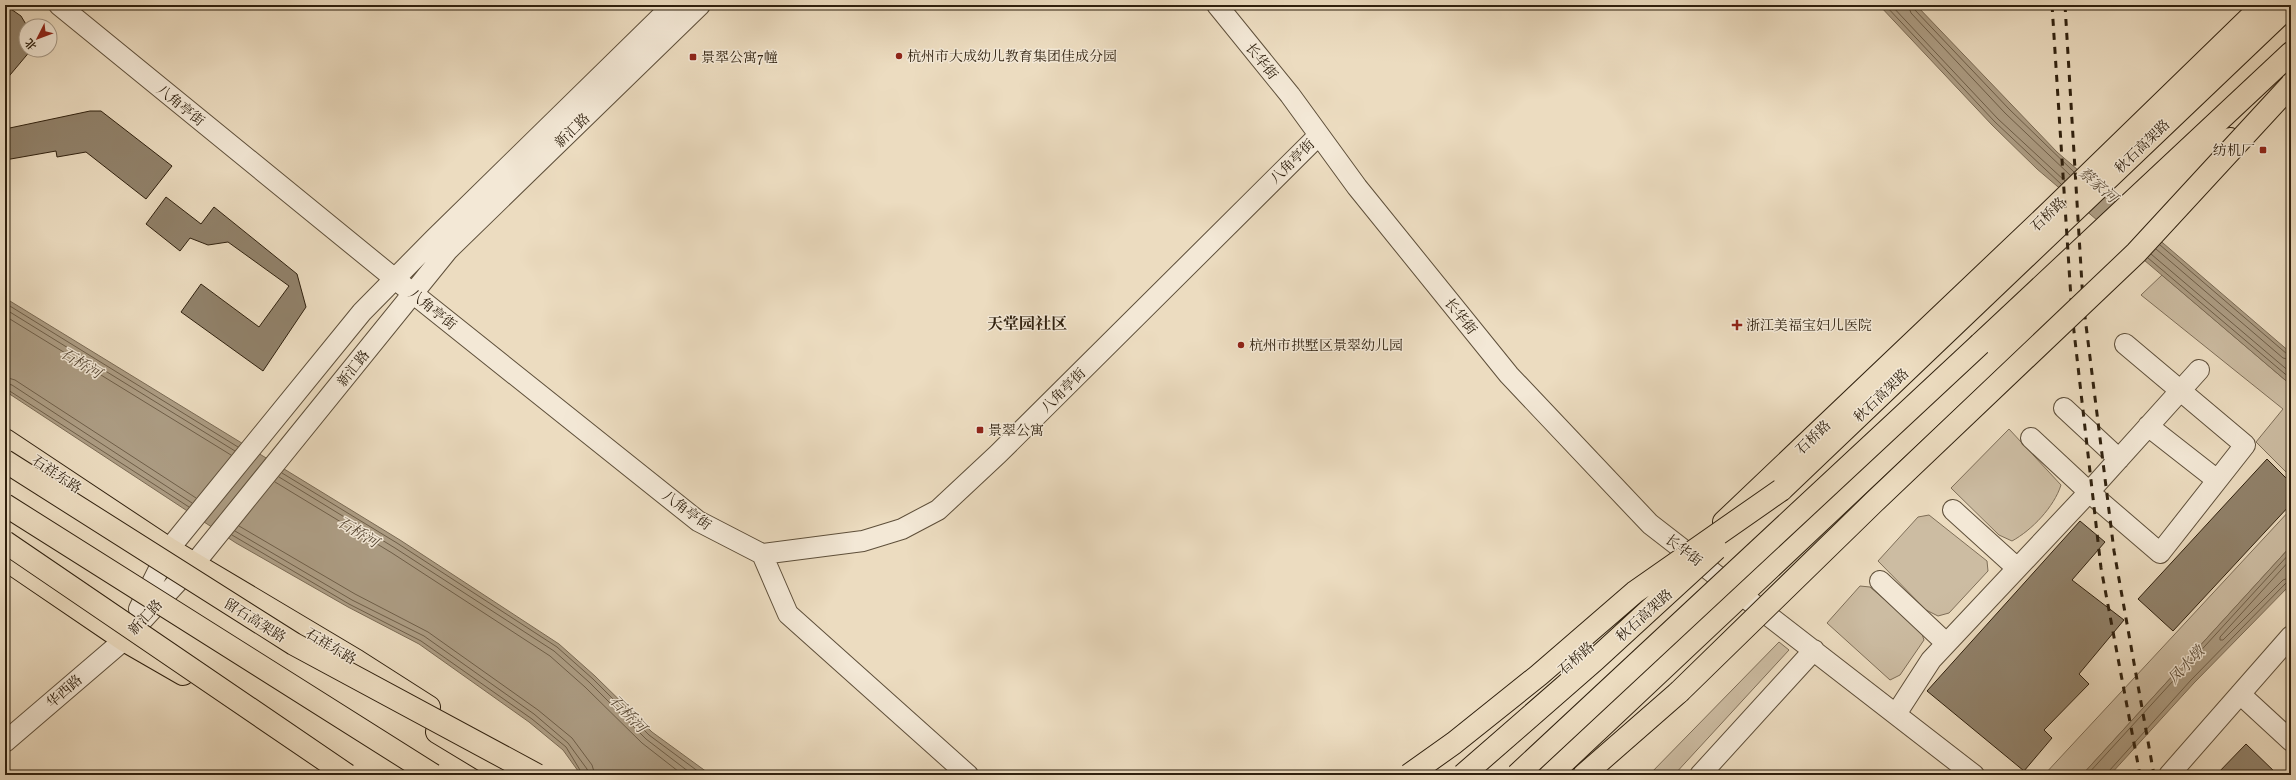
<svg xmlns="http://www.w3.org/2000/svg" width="2296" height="780" viewBox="0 0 2296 780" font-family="Vollkorn,'Noto Serif SC',serif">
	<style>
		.green { fill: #ccbca2; stroke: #7e6e58 }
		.water { fill: #ac9c83; stroke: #7a6a54 }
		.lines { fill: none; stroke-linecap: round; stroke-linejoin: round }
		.shore { stroke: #6e5e48; stroke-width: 1 }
		.building { fill: #91826b; stroke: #2f200e }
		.minor-casing { stroke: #5e4f3a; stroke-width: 22 }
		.major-casing { stroke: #2f200e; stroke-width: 24 }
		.highway-casing { stroke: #2f200e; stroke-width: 24 }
		.minor { stroke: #f3e8d6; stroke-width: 20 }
		.major { stroke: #ecdcc0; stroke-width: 22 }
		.highway { stroke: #ecdcc0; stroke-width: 22 }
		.rail { stroke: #2f200e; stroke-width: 3; stroke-dasharray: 7 7; stroke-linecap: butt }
		.highway-bridge-casing { stroke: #2f200e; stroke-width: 24; stroke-linecap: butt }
		.highway-bridge { stroke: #ecdcc0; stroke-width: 22 }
		.poi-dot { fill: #8f2418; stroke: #f3e8d6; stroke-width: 1.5 }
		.labels { text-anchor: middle; stroke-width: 3; stroke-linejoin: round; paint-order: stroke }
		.poi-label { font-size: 14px; fill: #2f200e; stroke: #f3e8d6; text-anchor: start }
		.street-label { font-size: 14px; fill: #2f200e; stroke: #f3e8d6 }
		.water-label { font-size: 15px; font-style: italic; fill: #5b4b37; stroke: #f3e8d6 }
		.quarter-label { font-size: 16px; font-weight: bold; fill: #2f200e; stroke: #f3e8d6 }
	</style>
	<rect width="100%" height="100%" fill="#ecdcc0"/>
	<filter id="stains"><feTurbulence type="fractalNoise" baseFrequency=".005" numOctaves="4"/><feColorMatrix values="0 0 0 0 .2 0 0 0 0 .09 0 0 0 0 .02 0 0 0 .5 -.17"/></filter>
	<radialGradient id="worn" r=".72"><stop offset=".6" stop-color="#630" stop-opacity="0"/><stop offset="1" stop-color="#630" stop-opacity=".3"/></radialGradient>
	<path class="green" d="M2162,275L2291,385V477L2256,442L2283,409L2141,295Z
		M2009,429L2061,485C2054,507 2032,530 2012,541L1999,535L1951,488Z
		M2291,509V546L2082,775H2044Z
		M1929,515L1987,561L1988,571L1949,613L1938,616L1926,610L1878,561L1918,517Z
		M1860,586L1870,587L1921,631L1924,640L1900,675L1890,680L1827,623Z
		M1779,642L1789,650L1674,775H1649Z"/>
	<path class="water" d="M1879,5H1916L2057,152L2291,353V385L2037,169L1992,125Z
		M5,298L400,540L559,644L595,676L652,732L711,775H581L563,750L529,722L419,644L348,607L236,543L5,391Z
		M2291,546V584L2194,683L2110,775H2082Z"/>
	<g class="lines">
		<path class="shore" d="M1885,5L1995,122L2061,184
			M1891,5L1998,119L2065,181
			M1908,5L1911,13L2005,113L2070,175
			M1913,5L1914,9L2009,109L2074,172
			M2160,245L2287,354L2291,355
			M2156,249L2283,358L2291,360
			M2151,254L2291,373
			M2148,258L2291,379
			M5,303L238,447
			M5,309L235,451
			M5,316L231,455
			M5,377L15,380L196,498
			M5,383L12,385L192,503
			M5,388L189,507
			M282,473L397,543L557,647L593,679L649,735L703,775
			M279,477L395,548L554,651L589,682L646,739L693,775
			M275,482L392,553L550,656L585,687L642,743L683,775
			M239,526L355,594L428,632L538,710L572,738L592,765L595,775
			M235,531L352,600L424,636L534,714L568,743L587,769L589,775
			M232,535L349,604L421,641L532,719L566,747L583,775
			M2291,559L2220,637V640H2223L2283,580L2291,577
			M2087,775L2291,552
			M2107,775L2109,771L2191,680L2286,583L2291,582"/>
	</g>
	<path class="building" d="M5,5L21,16L27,26L26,50H31L5,81Z
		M90,111H101L172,166L146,199L86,152L57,157L56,151L5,160V129Z
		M166,197L201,224L214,207L297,274L306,307L263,371L181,312L201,284L259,327L289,286L228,242L208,245L190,238L180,251L146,224Z
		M2267,459L2291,483V504L2173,631L2138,599Z
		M2080,521L2105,542L2072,580L2124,620L2079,674L2089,684L2044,730L2052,738L2024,771L1927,691Z
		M2246,744L2278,775H2216Z"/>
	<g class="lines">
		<g class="minor-casing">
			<path id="minor" d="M59,5L395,279L698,521L762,554L863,541L902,529L938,510L998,454L1319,135
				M1217,5L1290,95L1357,187L1509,375L1650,524L1974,775
				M2064,408L2119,459
				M2148,426L2217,480
				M2031,438L2089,492L2160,553L2245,445L2125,344
				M1953,510L2017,568
				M762,554L788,614L968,775
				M1880,581L1946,643
				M139,609L169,549L362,312L434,239L673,5
				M2240,694L2291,741
				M1896,714L1931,660L2089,492L2199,370
				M5,742L124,640L194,564L448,250L700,5
				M1700,775L1814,650
				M2169,775L2291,636"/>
		</g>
		<g class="major-casing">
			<path id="major" d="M5,440L169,549L357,661L429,707
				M1724,522L2050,212L2263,5
				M5,559L124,640L183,674
				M1439,775L1561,670
				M1550,775L2145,215L2230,139"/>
		</g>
		<g class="highway-casing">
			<path id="highway" d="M1980,344L2291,53
				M1781,490L2290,5
				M437,732L508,775
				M1584,775L1679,692"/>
		</g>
		<use href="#minor" class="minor"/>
		<use href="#major" class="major"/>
		<use href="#highway" class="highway"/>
		<path class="rail" d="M2052,5L2072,314L2101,568L2140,775
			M2065,5L2083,301L2114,551L2154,775"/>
		<g class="highway-bridge-casing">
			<path id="highway-bridge" d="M5,461L294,644L537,775
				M5,505L433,775
				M5,542L347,775
				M1679,692L1874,502L2136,253L2291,85
				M1409,775L1454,743L1539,675L1635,592L1781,490
				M1463,775L1596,659L1716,549
				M1517,775L1980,344"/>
		</g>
		<use href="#highway-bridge" class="highway-bridge"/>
	</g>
	<g class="poi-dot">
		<circle cx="899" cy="56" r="4"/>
		<rect x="689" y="53" width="8" height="8" rx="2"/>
		<rect x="2259" y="146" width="8" height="8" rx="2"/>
		<path d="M1735 319h4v4h4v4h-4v4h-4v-4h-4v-4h4z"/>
		<circle cx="1241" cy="345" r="4"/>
		<rect x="976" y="426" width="8" height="8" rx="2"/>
	</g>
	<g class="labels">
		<g class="poi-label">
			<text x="907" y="61">杭州市大成幼儿教育集团佳成分园</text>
			<text x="701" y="62">景翆公寓7幢</text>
			<text x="2255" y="155" text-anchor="end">纺机厂</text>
			<text x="1746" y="330">浙江美福宝妇儿医院</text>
			<text x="1249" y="350">杭州市拱墅区景翠幼儿园</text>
			<text x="988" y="435">景翠公寓</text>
		</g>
		<g class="street-label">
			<text transform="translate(1262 61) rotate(51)" y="5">长华街</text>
			<text transform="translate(181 105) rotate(39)" y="5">八角亭街</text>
			<text transform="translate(572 130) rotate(-44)" y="5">新汇路</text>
			<text transform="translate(2142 146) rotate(-44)" y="5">秋石高架路</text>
			<text transform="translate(1292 161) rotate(-45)" y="5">八角亭街</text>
			<text transform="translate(2048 214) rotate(-44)" y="5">石桥路</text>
			<text transform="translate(433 309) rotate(39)" y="5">八角亭街</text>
			<text transform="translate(1461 316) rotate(51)" y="5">长华街</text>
			<text transform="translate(353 368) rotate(-51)" y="5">新汇路</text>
			<text transform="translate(1063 390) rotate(-45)" y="5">八角亭街</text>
			<text transform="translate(1881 395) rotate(-44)" y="5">秋石高架路</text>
			<text transform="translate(1813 437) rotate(-44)" y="5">石桥路</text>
			<text transform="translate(57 474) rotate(34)" y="5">石祥东路</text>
			<text transform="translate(687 510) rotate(36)" y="5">八角亭街</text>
			<text transform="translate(1684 550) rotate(37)" y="5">长华街</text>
			<text transform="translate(1644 615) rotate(-42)" y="5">秋石高架路</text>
			<text transform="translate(145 617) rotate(-47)" y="5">新汇路</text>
			<text transform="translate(255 620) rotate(32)" y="5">留石高架路</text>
			<text transform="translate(331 646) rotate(31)" y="5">石祥东路</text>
			<text transform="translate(1576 658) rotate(-41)" y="5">石桥路</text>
			<text transform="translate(64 691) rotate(-41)" y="5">华西路</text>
		</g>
		<g class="water-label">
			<text transform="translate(2098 185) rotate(41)" y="5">蔡家河</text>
			<text transform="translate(81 363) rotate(31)" y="5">石桥河</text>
			<text transform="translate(358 532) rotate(31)" y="5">石桥河</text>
			<text transform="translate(2186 665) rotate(-47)" y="5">凤水墩</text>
			<text transform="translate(628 714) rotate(46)" y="5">石桥河</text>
		</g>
		<g class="quarter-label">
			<text x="1027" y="329">天堂园社区</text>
		</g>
	</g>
	<rect width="2296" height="780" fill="none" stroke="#ecdcc0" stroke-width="20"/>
	<rect x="6" y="6" width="2284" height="768" fill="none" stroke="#2f200e" stroke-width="2"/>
	<rect x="10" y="10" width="2276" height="760" fill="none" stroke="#2f200e"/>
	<g transform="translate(38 38) rotate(228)"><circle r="19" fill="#f3e8d6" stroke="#a59886"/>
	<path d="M0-3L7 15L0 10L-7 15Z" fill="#8f2418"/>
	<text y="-6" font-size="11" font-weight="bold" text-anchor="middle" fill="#2f200e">北</text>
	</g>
	<rect width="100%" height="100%" filter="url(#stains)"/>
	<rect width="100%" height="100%" fill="url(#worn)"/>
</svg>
